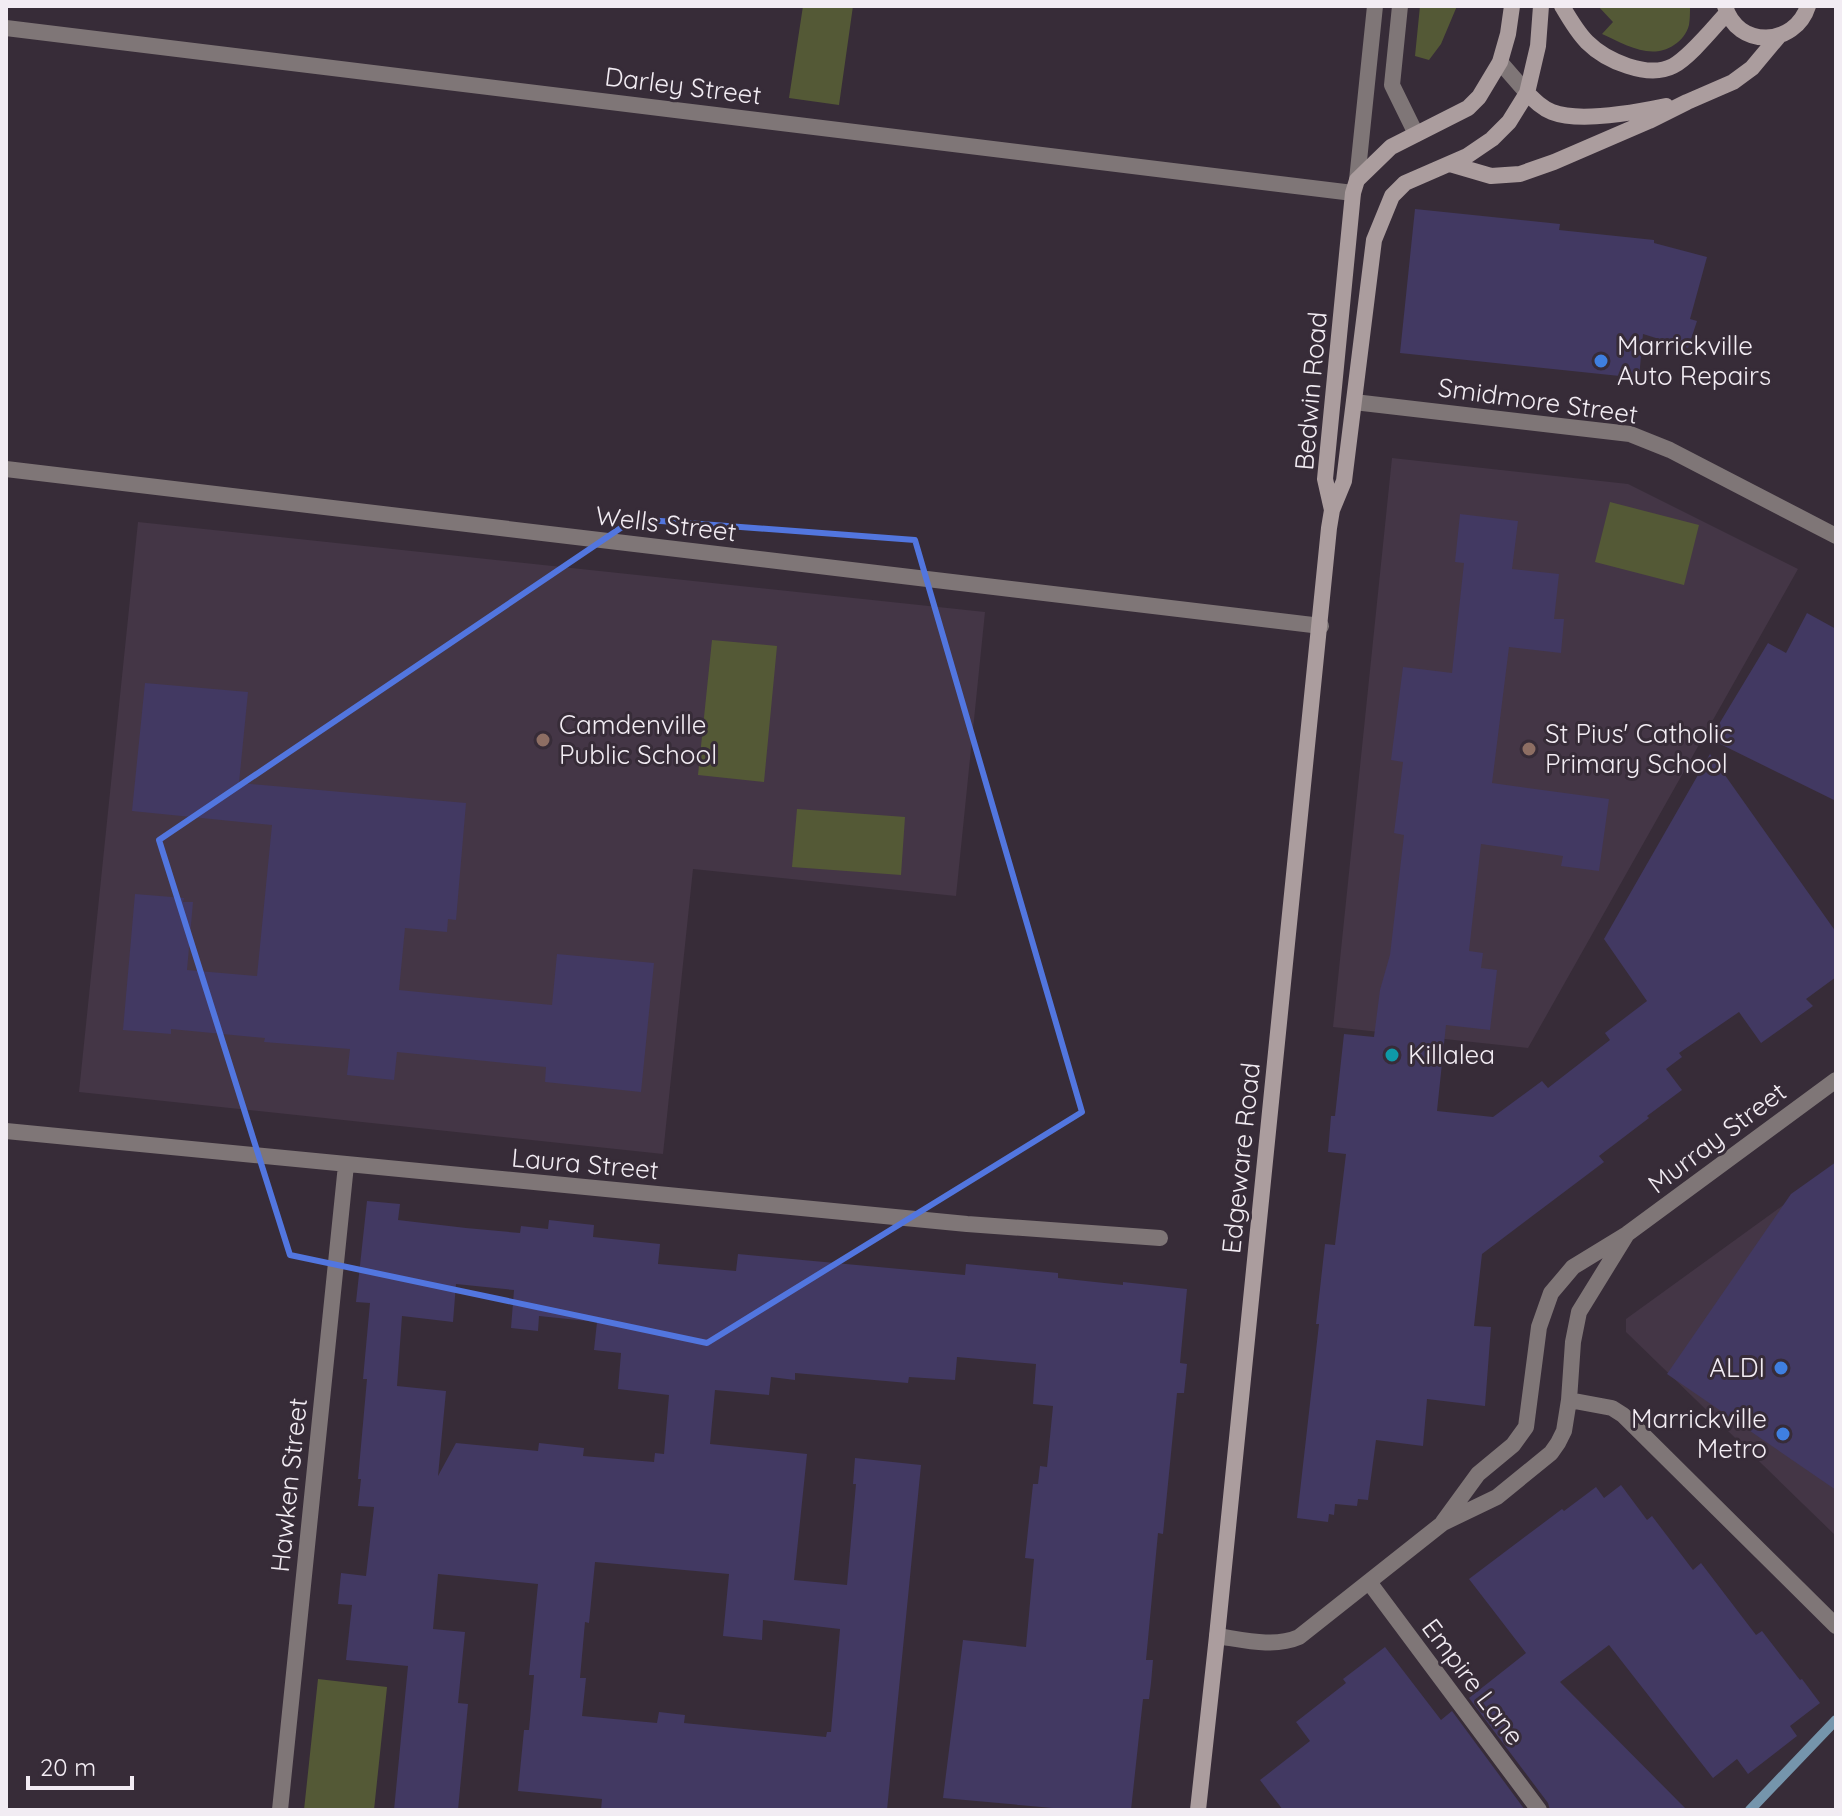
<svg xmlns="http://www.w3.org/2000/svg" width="1842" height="1816" viewBox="0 0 1842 1816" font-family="Quicksand,sans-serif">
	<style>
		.built { fill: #443646 }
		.green { fill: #545936 }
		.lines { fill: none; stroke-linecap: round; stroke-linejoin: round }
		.stream { stroke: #7595ac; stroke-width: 10 }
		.building { fill: #423962; fill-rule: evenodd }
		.street { stroke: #7f7677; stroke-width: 16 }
		.secondary { stroke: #ab9d9e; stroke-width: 16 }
		.marked { fill: none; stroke: #5276df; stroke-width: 6; stroke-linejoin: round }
		.shop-dot { fill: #3f7fe0; stroke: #372c38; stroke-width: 3 }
		.education-dot { fill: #8d6e63; stroke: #372c38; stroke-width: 3 }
		.culture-dot { fill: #0f9aa8; stroke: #372c38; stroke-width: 3 }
		.labels { text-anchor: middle; stroke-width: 6; stroke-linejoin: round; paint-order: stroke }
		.street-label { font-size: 26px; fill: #f2ecf3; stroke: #372c38 }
		.poi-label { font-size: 26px; fill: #f2ecf3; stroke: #372c38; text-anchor: start }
	</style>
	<rect width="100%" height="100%" fill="#372c38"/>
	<path class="built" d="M1392,458L1628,484L1798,569L1528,1048L1333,1027Z
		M138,522L985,612L956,896L693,869L663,1154L79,1092Z
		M1836,1167V1536L1626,1332V1319Z"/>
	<path class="green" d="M803,6H853L839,105L789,98Z
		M1420,6H1457L1441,44L1429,60L1415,56Z
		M1598,6H1690C1690,12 1690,19 1689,25C1687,33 1681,41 1674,45C1650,61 1625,44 1602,34L1613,22Z
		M1610,502L1699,525L1684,585L1595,562Z
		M712,640L777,646L764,782L698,775Z
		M797,809L905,817L901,875L792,867Z
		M318,1679L387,1687L374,1810H304Z"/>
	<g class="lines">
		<path class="stream" d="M1750,1810L1836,1720"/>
	</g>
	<path class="building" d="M1415,209L1560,224L1559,230L1654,240V243L1707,257L1690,319L1697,321L1688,348L1643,334L1639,378L1400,353Z
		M1460,514L1518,521L1512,569L1559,574L1554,619H1564L1561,653L1509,647L1492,783L1609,799L1599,871L1561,866L1563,856L1481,844L1469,951L1483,953L1481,968L1497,970L1490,1030L1446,1025L1437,1111L1493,1117L1542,1081L1548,1088L1610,1040L1605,1033L1647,1001L1604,939L1710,754L1836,932V977L1806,999L1813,1006L1761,1043L1739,1012L1679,1053L1682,1057L1666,1069L1682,1090L1647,1116L1649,1118L1599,1156L1604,1162L1482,1254L1474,1326L1491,1327L1485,1406L1427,1399L1423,1446L1376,1440L1368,1500L1358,1499L1357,1506L1335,1504L1334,1515L1329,1514L1328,1522L1297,1518L1319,1324H1316L1325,1244L1335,1245L1346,1154L1328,1152L1331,1116H1335L1344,1034L1374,1037L1380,990L1390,955L1404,835L1394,833L1403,762L1391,760L1403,667L1452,673L1464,563L1455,562Z
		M1807,613L1836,629V801L1710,739L1768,643L1786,653Z
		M145,683L248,692L239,783L466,803L456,920L448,919L447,932L405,928L399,990L552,1005L557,954L654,963L641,1092L545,1082L546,1067L397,1052L394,1080L347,1075L350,1049L264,1042L265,1038L171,1029V1034L123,1030L135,894L184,898L183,902H193L187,970L257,976L272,825L132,811Z
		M1836,1162V1490L1667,1374L1791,1194Z
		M367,1201L400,1204L398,1220L466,1228L520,1233L521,1226L548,1229L549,1220L594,1225L593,1237L660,1244L658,1264L736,1271L738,1254L965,1275L966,1264L1058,1273V1278L1123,1285V1282L1187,1289L1180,1363L1187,1364L1184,1393H1177L1163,1534L1158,1533L1146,1660H1153L1151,1683L1149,1699H1143L1131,1810H1075L943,1798L963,1640L1026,1647L1034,1559L1025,1558L1033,1484H1038L1040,1466L1047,1467L1053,1406L1033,1404L1036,1364L957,1357L955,1380L909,1377L908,1383L795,1373V1380L771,1377L769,1395L715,1390L710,1444L807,1454L794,1580L847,1585L856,1484H853L855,1458L921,1465L887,1810H601L602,1799L518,1791L524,1730H529L534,1675H529L538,1584L438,1574L433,1629L465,1632L458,1703L468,1704L458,1810H394L408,1666L346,1660L352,1605L338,1604L341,1573L366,1576L374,1507L358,1506L361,1479H358L367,1379H363L370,1303L356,1302ZM456,1284L514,1290L511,1328L538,1331L539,1316L597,1322L594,1350L621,1353L618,1389L669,1395L664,1454L655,1453L654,1462L583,1456L584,1448L539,1443L538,1451L456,1443L438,1476L446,1391L397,1386L402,1316L453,1322ZM595,1562L729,1574L723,1636L762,1640L763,1620L840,1629L831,1732H827L826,1737L684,1723L685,1715L659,1712L657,1723L582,1716L586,1678H580L585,1622L589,1623Z
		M1621,1485L1647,1520L1652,1516L1693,1570L1701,1563L1756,1635L1762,1631L1800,1680L1802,1679L1820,1703L1790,1726L1797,1736L1748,1774L1737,1759L1713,1778L1609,1645L1560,1682L1687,1810H1550L1548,1803L1469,1698L1526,1653L1469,1579L1562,1509L1564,1511L1596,1487L1604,1498Z
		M1385,1647L1441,1720L1452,1711L1525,1810H1283L1260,1780L1310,1741L1296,1722L1346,1683L1343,1679Z"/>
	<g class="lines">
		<path class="street" d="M1400,6L1392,85L1416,134
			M6,28L1353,193
			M1500,62L1527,93
			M1357,180L1375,6
			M1354,402L1630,434L1670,450L1836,536
			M6,469L1321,626
			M6,1131L967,1224L1160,1238
			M1569,1400L1612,1408L1623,1415L1836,1626
			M1443,1522L1478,1474L1513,1445L1526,1427L1539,1327L1551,1293L1573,1267L1627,1234L1836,1080
			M1369,1582L1539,1810
			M1217,1636C1244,1640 1274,1648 1299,1637L1443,1523L1497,1497L1551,1453L1558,1443L1564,1431L1569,1400L1573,1342L1579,1312L1627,1234
			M280,1810L346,1165"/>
		<path class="secondary" d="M1562,6C1569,18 1577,32 1587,42C1606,61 1648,79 1673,66C1690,57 1713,28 1727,13
			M1725,6C1737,49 1795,47 1808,6
			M1527,93C1535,101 1542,108 1552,112C1580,123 1637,112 1666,106
			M1450,164L1491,176L1520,174L1554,162L1649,121L1687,102L1733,82L1752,68L1778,37
			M1332,510L1325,479L1353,193L1357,180L1391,147L1468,108L1479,97L1500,62L1508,34L1512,6
			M1198,1810L1217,1636L1329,528L1332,510L1344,481L1374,240L1392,196L1405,183L1467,156L1492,139L1509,122L1527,93L1538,46L1541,6"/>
	</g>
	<path class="marked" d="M634,519L915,540L1082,1112L707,1343L290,1255L159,840Z"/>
	<g class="shop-dot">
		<circle cx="1601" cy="361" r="8"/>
		<circle cx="1781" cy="1368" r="8"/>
		<circle cx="1783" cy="1434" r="8"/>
	</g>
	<g class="education-dot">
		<circle cx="543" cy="740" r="8"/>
		<circle cx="1529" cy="749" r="8"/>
	</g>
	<circle class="culture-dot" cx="1392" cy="1055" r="8"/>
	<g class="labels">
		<g class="street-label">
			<text transform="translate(683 86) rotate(7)" y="9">Darley Street</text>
			<text transform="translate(1311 391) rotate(-85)" y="9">Bedwin Road</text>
			<text transform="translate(1538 401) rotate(8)" y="9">Smidmore Street</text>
			<text transform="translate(666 524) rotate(7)" y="9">Wells Street</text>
			<text transform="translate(1717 1138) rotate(-37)" y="9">Murray Street</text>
			<text transform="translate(1241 1158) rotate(-84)" y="9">Edgeware Road</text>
			<text transform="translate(585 1164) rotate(5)" y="9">Laura Street</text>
			<text transform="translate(289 1485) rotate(-84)" y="9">Hawken Street</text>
			<text transform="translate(1473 1682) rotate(53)" y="9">Empire Lane</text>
		</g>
		<g class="poi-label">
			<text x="1617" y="355">Marrickville<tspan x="1617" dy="30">Auto Repairs</tspan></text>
			<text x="559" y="734">Camdenville<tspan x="559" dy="30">Public School</tspan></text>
			<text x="1545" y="743">St Pius' Catholic<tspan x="1545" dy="30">Primary School</tspan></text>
			<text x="1408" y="1064">Killalea</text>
			<text x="1765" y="1377" text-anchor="end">ALDI</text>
			<text x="1767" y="1428" text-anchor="end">Marrickville<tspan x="1767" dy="30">Metro</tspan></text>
		</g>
	</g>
	<rect width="1842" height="1816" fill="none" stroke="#f2ecf3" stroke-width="16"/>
	<path d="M28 1776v12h104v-12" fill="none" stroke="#f2ecf3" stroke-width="4"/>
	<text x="40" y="1776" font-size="24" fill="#f2ecf3" stroke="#372c38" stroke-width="6" paint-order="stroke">20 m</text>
</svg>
